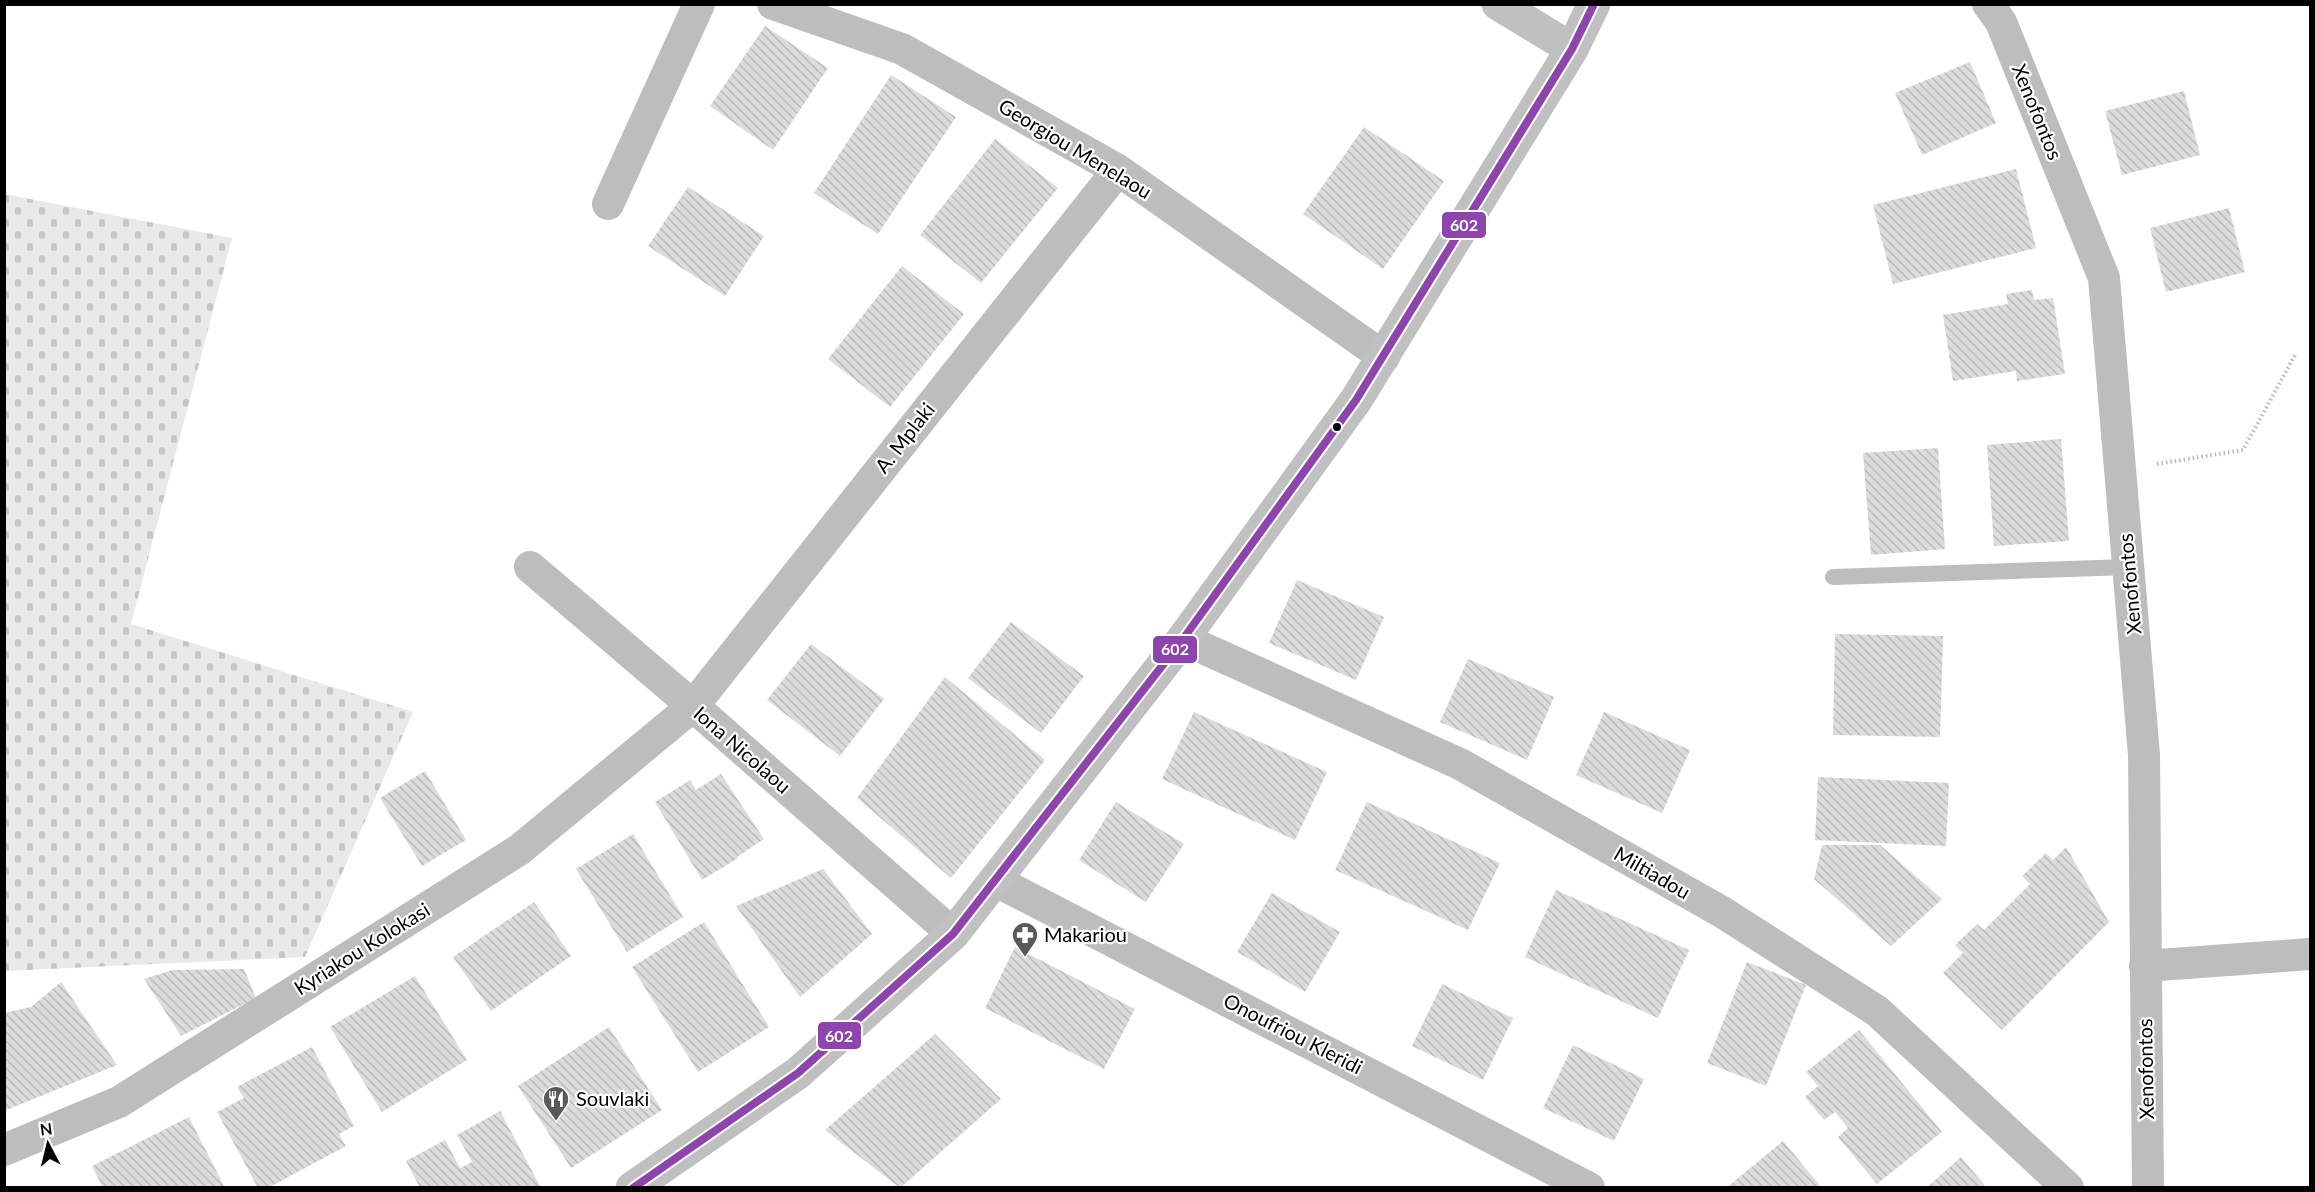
<svg xmlns="http://www.w3.org/2000/svg" width="2315" height="1192" viewBox="0 0 2315 1192" font-family="Lato,sans-serif">
	<style>
		.cemetery { fill: url(#cemetery-stones) }
		.building { fill: url(#building-back-hatch) }
		.lines { fill: none; stroke-linecap: round; stroke-linejoin: round }
		.path { stroke: #b8b8b8; stroke-width: 4; stroke-dasharray: 1.5 3; stroke-linecap: butt }
		.lane { stroke: #bdbdbd; stroke-width: 16 }
		.street { stroke: #bdbdbd; stroke-width: 32 }
		.secondary { stroke: #c0c0c0; stroke-width: 33 }
		.bus-1-casing { stroke: #fff; stroke-width: 12 }
		.bus-1 { stroke: #8e44ad; stroke-width: 8 }
		.bus-dot { fill: #000; stroke: #fff; stroke-width: 2 }
		.labels { text-anchor: middle; stroke-width: 4.5; stroke-linejoin: round; paint-order: stroke }
		.street-label { font-size: 20px; fill: #000; stroke: #fff }
		.poi-label { font-size: 20px; fill: #000; stroke: #fff; text-anchor: start }
		.line-badge { stroke: #fff; stroke-width: 2 }
		.badge-label { font-size: 16px; text-anchor: middle; font-weight: bold; fill: #fff }
	</style>
	<defs>
		<pattern id="cemetery-stones" width="16" height="16" patternUnits="userSpaceOnUse" patternTransform="scale(1.5)"><rect width="16" height="16" fill="#e9e9e9"/><path d="M2 7V4a2 2 0 0 1 4 0v3zM10 15v-3a2 2 0 0 1 4 0v3z" fill="#c6c6c6"/></pattern>
		<pattern id="building-back-hatch" width="6" height="6" patternUnits="userSpaceOnUse" patternTransform="scale(1.5)"><rect width="6" height="6" fill="#dcdcdc"/><path d="M-1 5l2 2M0 0l6 6M5-1l2 2" fill="none" stroke="#bbb"/></pattern>
	</defs>
	<rect width="100%" height="100%" fill="#fff"/>
	<path class="cemetery" d="M4,194L232,238L131,624L413,712L305,957L5,971Z"/>
	<path class="building" d="M765,26L828,68L773,150L710,106Z
		M1970,62L1996,123L1922,155L1895,93Z
		M891,75L956,117L878,234L814,193Z
		M2184,91L2200,155L2122,175L2105,111Z
		M1364,127L1444,181L1383,269L1303,214Z
		M995,139L1058,188L981,283L920,235Z
		M2016,169L2036,248L1893,284L1873,205Z
		M688,187L764,236L725,296L648,246Z
		M2229,208L2245,272L2166,292L2150,228Z
		M902,266L964,314L890,407L828,359Z
		M2032,290L2034,300L2053,298L2065,374L2017,381L2016,371L1953,381L1943,315L2008,304L2006,294Z
		M2061,439L2069,541L1994,546L1987,445Z
		M1938,448L1945,549L1871,555L1863,453Z
		M1297,580L1384,617L1356,680L1269,643Z
		M1011,622L1084,676L1041,733L968,678Z
		M1835,634L1943,636L1940,737L1833,735Z
		M811,644L884,699L840,756L767,700Z
		M1468,659L1554,697L1527,760L1440,722Z
		M945,677L1045,760L951,878L857,798Z
		M1194,712L1327,772L1295,840L1162,779Z
		M1604,712L1690,750L1662,813L1576,775Z
		M425,771L466,840L422,866L380,798Z
		M721,774L764,839L737,857L738,858L702,880L655,802L690,780L696,790Z
		M1818,777L1949,783L1946,846L1815,840Z
		M1116,802L1184,844L1146,902L1079,860Z
		M1367,802L1500,863L1468,930L1335,870Z
		M633,834L683,917L627,952L576,869Z
		M1822,845H1880L1942,899L1891,946L1814,879Z
		M2066,847L2109,922L2002,1030L1943,973L1963,953L1955,945L1977,924L1984,930L2030,884L2022,876L2046,853L2053,860Z
		M823,869L872,934L800,997L736,906Z
		M1556,890L1689,950L1658,1018L1525,957Z
		M1272,893L1340,932L1305,992L1237,952Z
		M534,902L571,956L491,1011L453,957Z
		M704,922L769,1027L698,1072L632,967Z
		M1015,947L1135,1009L1104,1069L985,1008Z
		M1747,962L1806,985L1766,1086L1707,1063Z
		M244,969L256,998L181,1036L144,979L172,970Z
		M415,976L467,1060L382,1112L330,1027Z
		M61,982L117,1065L4,1111V1013L31,1007Z
		M1442,984L1513,1018L1483,1080L1412,1046Z
		M609,1027L662,1110L571,1168L518,1086Z
		M1859,1030L1942,1132L1877,1184L1838,1137L1848,1128L1835,1112L1824,1120L1805,1097L1818,1086L1806,1072Z
		M935,1034L1001,1099L900,1188L825,1130Z
		M1573,1045L1644,1079L1614,1141L1543,1108Z
		M312,1047L354,1126L339,1134L346,1146L268,1188H258L217,1112L244,1098L237,1087Z
		M500,1111L540,1186L420,1188L406,1161L445,1140L460,1168L472,1162L457,1135Z
		M189,1117L225,1188H103L92,1166Z
		M1783,1141L1822,1188H1726Z
		M1961,1157L1987,1188H1926Z"/>
	<g class="lines">
		<path class="path" d="M2157,464L2243,450L2295,355"/>
		<path class="lane" d="M1833,577L2128,567"/>
		<path class="street" d="M773,4L902,49L1118,170L1384,357
			M1988,4L2001,22L2104,278L2144,755L2148,1188
			M608,204L699,4
			M530,567L693,706L953,934
			M1183,639L1460,764L1722,912L1877,1011L2068,1188
			M996,881L1589,1188
			M2145,966L2310,954
			M4,1150L119,1102L519,850L693,706L1118,170"/>
		<path class="secondary" d="M1498,4L1572,49
			M632,1188L798,1073L953,934L1183,639L1356,400L1572,49L1594,4"/>
		<g class="bus-1-casing">
			<path id="bus-1" d="M633,1188L798,1073L953,934L1183,639L1356,400L1572,49L1594,4"/>
		</g>
		<use href="#bus-1" class="bus-1"/>
	</g>
	<defs>
		<g id="pharmacy-pin" transform="scale(1.35)"><path d="M0 17L-7.5 6A9.5 9.5 0 1 1 7.5 6Z" fill="#595959" stroke="#fff"/><path d="M-2-6h4v4h4v4h-4v4h-4v-4h-4v-4h4Z" fill="#fff"/></g>
		<g id="restaurant-pin" transform="scale(1.35)"><path d="M0 17L-7.5 6A9.5 9.5 0 1 1 7.5 6Z" fill="#595959" stroke="#fff"/><path d="M-5-6h1v4h1v-4h1v4h1v-4h1v5L-1.5 .5V6h-2V.5L-5-1ZM5-6V6H3V1.5H1.5Q1.5-4 5-6Z" fill="#fff"/></g>
	</defs>
	<g fill-rule="evenodd">
		<use href="#pharmacy-pin" x="1025" y="935"/>
		<use href="#restaurant-pin" x="556" y="1099"/>
	</g>
	<circle class="bus-dot" cx="1337" cy="427" r="5"/>
	<g class="labels">
		<g class="street-label">
			<text transform="translate(2037 112) rotate(68)" y="7">Xenofontos</text>
			<text transform="translate(1075 149) rotate(31)" y="7">Georgiou Menelaou</text>
			<text transform="translate(905 438) rotate(-52)" y="7">A. Mplaki</text>
			<text transform="translate(2130 584) rotate(-95)" y="7">Xenofontos</text>
			<text transform="translate(742 750) rotate(41)" y="7">Iona Nicolaou</text>
			<text transform="translate(1652 873) rotate(30)" y="7">Miltiadou</text>
			<text transform="translate(362 949) rotate(-32)" y="7">Kyriakou Kolokasi</text>
			<text transform="translate(1293 1034) rotate(27)" y="7">Onoufriou Kleridi</text>
			<text transform="translate(2146 1069) rotate(-91)" y="7">Xenofontos</text>
		</g>
		<g class="poi-label">
			<text x="1044" y="942">Makariou</text>
			<text x="576" y="1106">Souvlaki</text>
		</g>
	</g>
	<g class="line-badge">
		<rect x="1441" y="211" width="46" height="28" rx="6" fill="#8e44ad"/>
		<rect x="1152" y="635" width="46" height="29" rx="6" fill="#8e44ad"/>
		<rect x="817" y="1021" width="45" height="29" rx="6" fill="#8e44ad"/>
	</g>
	<g class="badge-label">
		<text x="1464" y="231">602</text>
		<text x="1175" y="655">602</text>
		<text x="839" y="1042">602</text>
	</g>
	<rect width="2315" height="1192" fill="none" stroke="#000000" stroke-width="12"/>
	<g transform="translate(48 1144) rotate(353)" stroke="#ffffff" stroke-width="4.5" paint-order="stroke">
	<path d="M0-4.5L10 22L0 15L-10 22Z" fill="#000000"/>
	<text y="-9" font-size="16" font-weight="bold" text-anchor="middle" fill="#000000">N</text>
	</g>
</svg>
